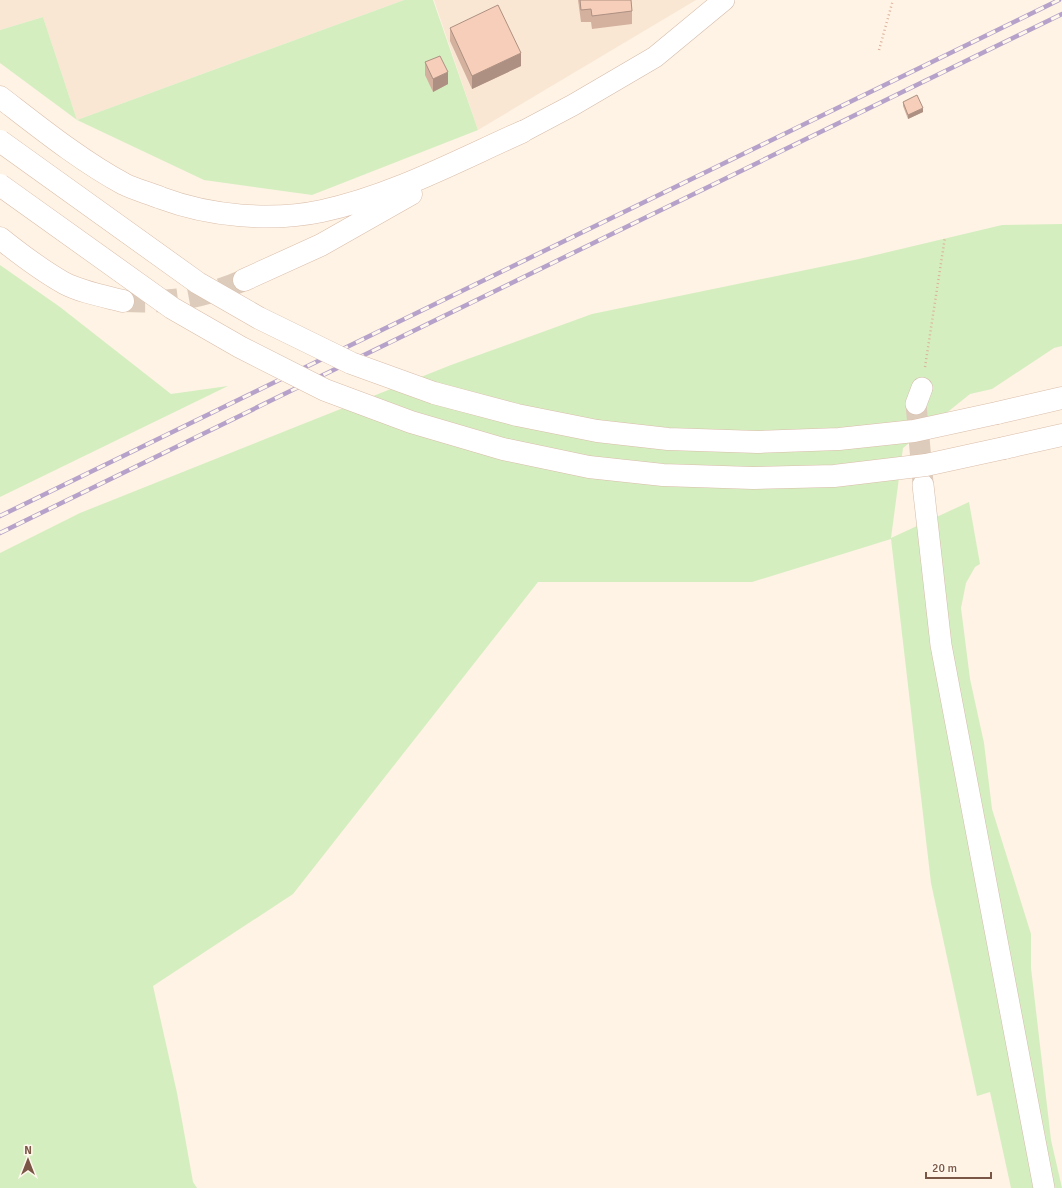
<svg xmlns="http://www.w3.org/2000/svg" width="1062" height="1188" viewBox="0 0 1062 1188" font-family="Signika,sans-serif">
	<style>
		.residential { fill: #f9e7d4 }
		.green { fill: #d5eec0 }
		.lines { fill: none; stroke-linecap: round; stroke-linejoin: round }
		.street-tunnel { stroke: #ddccbc; stroke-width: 21; stroke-dasharray: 21 10; stroke-linecap: butt }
		.secondary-tunnel { stroke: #ddccbc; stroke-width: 22; stroke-dasharray: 22 11; stroke-linecap: butt }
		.street-casing { stroke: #d4bbab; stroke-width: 22 }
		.secondary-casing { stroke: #dabdaa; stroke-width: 23 }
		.path { stroke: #dcb19b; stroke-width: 2.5; stroke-dasharray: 1 3; stroke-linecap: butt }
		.street { stroke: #fff; stroke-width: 21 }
		.secondary { stroke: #fff; stroke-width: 22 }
		.rail-casing { stroke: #b5a1c9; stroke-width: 4.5 }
		.rail { stroke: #fff7ec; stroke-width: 3; stroke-dasharray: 9; stroke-linecap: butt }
		.secondary-bridge-casing { stroke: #dabdaa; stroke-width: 23; stroke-linecap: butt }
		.secondary-bridge { stroke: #fff; stroke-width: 22 }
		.wall { fill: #d4b19f }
		.shaded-wall { fill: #ad9082 }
		.building { fill: #f7ceb9; stroke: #ad9082 }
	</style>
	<rect width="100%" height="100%" fill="#fef3e4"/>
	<path class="residential" d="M0,0H404L77,120L43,17L0,30Z
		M434,0H696L478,130Z"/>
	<path class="green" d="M404,0H433L478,130L312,195L204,180L77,120L0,63V30L43,17L77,120Z
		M1062,224V346L1054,348L992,389L970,394L903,448L891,538L969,502L980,564L975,567L966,583L961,608L970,679L984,743L992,809L1031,934V968L1051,1140L1062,1188H1011L990,1092L977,1096L931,883L891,539L752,582H538L293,894L153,986L177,1093L193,1182L197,1188H0V553L80,513L451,365L592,314L859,259L1002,225Z
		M0,265L60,307L171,394L228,386L0,497Z"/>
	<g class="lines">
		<path class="street-tunnel" d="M916,404L923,483"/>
		<path class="secondary-tunnel" d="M123,301C171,303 200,299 244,280"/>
		<g class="street-casing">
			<path id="street" d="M522,132L573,105L655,57L724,0
				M916,404L922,388
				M923,485L941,645L1044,1188"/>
		</g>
		<g class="secondary-casing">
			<path id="secondary" d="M0,97C39,127 81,161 124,184C136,190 149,193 161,198C209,216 271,222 322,211C392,196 457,161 522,132
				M0,238C20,254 41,270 64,283C81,292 103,296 123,301
				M244,280L321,245L411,194
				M997,413L1062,398
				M1004,448L1062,435"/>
		</g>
		<path class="path" d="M879,50L893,0
			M925,367L945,237"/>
		<use href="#street" class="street"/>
		<use href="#secondary" class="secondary"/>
		<g class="rail-casing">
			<path id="rail" d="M0,516L1059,0
				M0,533L1062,14"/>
		</g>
		<use href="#rail" class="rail"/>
		<g class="secondary-bridge-casing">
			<path id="secondary-bridge" d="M0,141L198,283L259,318L351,363L434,393L517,415L597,431L668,439L758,442L839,439L914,431L997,413
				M0,185L172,308L240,347L325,390L411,422L503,449L589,467L663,475L753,478L834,476L926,465L1004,448"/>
		</g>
		<use href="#secondary-bridge" class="secondary-bridge"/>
	</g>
	<path class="wall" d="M578,0H631L632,11V24L592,29L591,22H581Z
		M450,28L521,66L472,89L450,41Z
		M425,62L448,84L433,92L425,75Z
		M903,102L923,112L908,119L903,106Z"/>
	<path class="shaded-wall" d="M521,53V66L472,89V76Z
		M448,72V84L433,92V79Z
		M923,108V112L908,119V115Z"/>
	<path class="building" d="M580,0H631L632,11L592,16L591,9L581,10Z
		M498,5L521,53L472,76L450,28Z
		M440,56L448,72L433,79L425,62Z
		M917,95L923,108L908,115L903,102Z"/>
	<g transform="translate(28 1160)" stroke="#fff7ec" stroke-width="3" paint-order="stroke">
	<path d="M0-3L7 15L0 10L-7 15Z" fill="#7a5646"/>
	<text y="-6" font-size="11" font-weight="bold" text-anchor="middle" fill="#7a5646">N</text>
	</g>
	<path d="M926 1172v6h65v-6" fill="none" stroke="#7a5646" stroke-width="2"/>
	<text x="932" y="1172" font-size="12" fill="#7a5646" stroke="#fff7ec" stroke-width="3" paint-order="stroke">20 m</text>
</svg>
